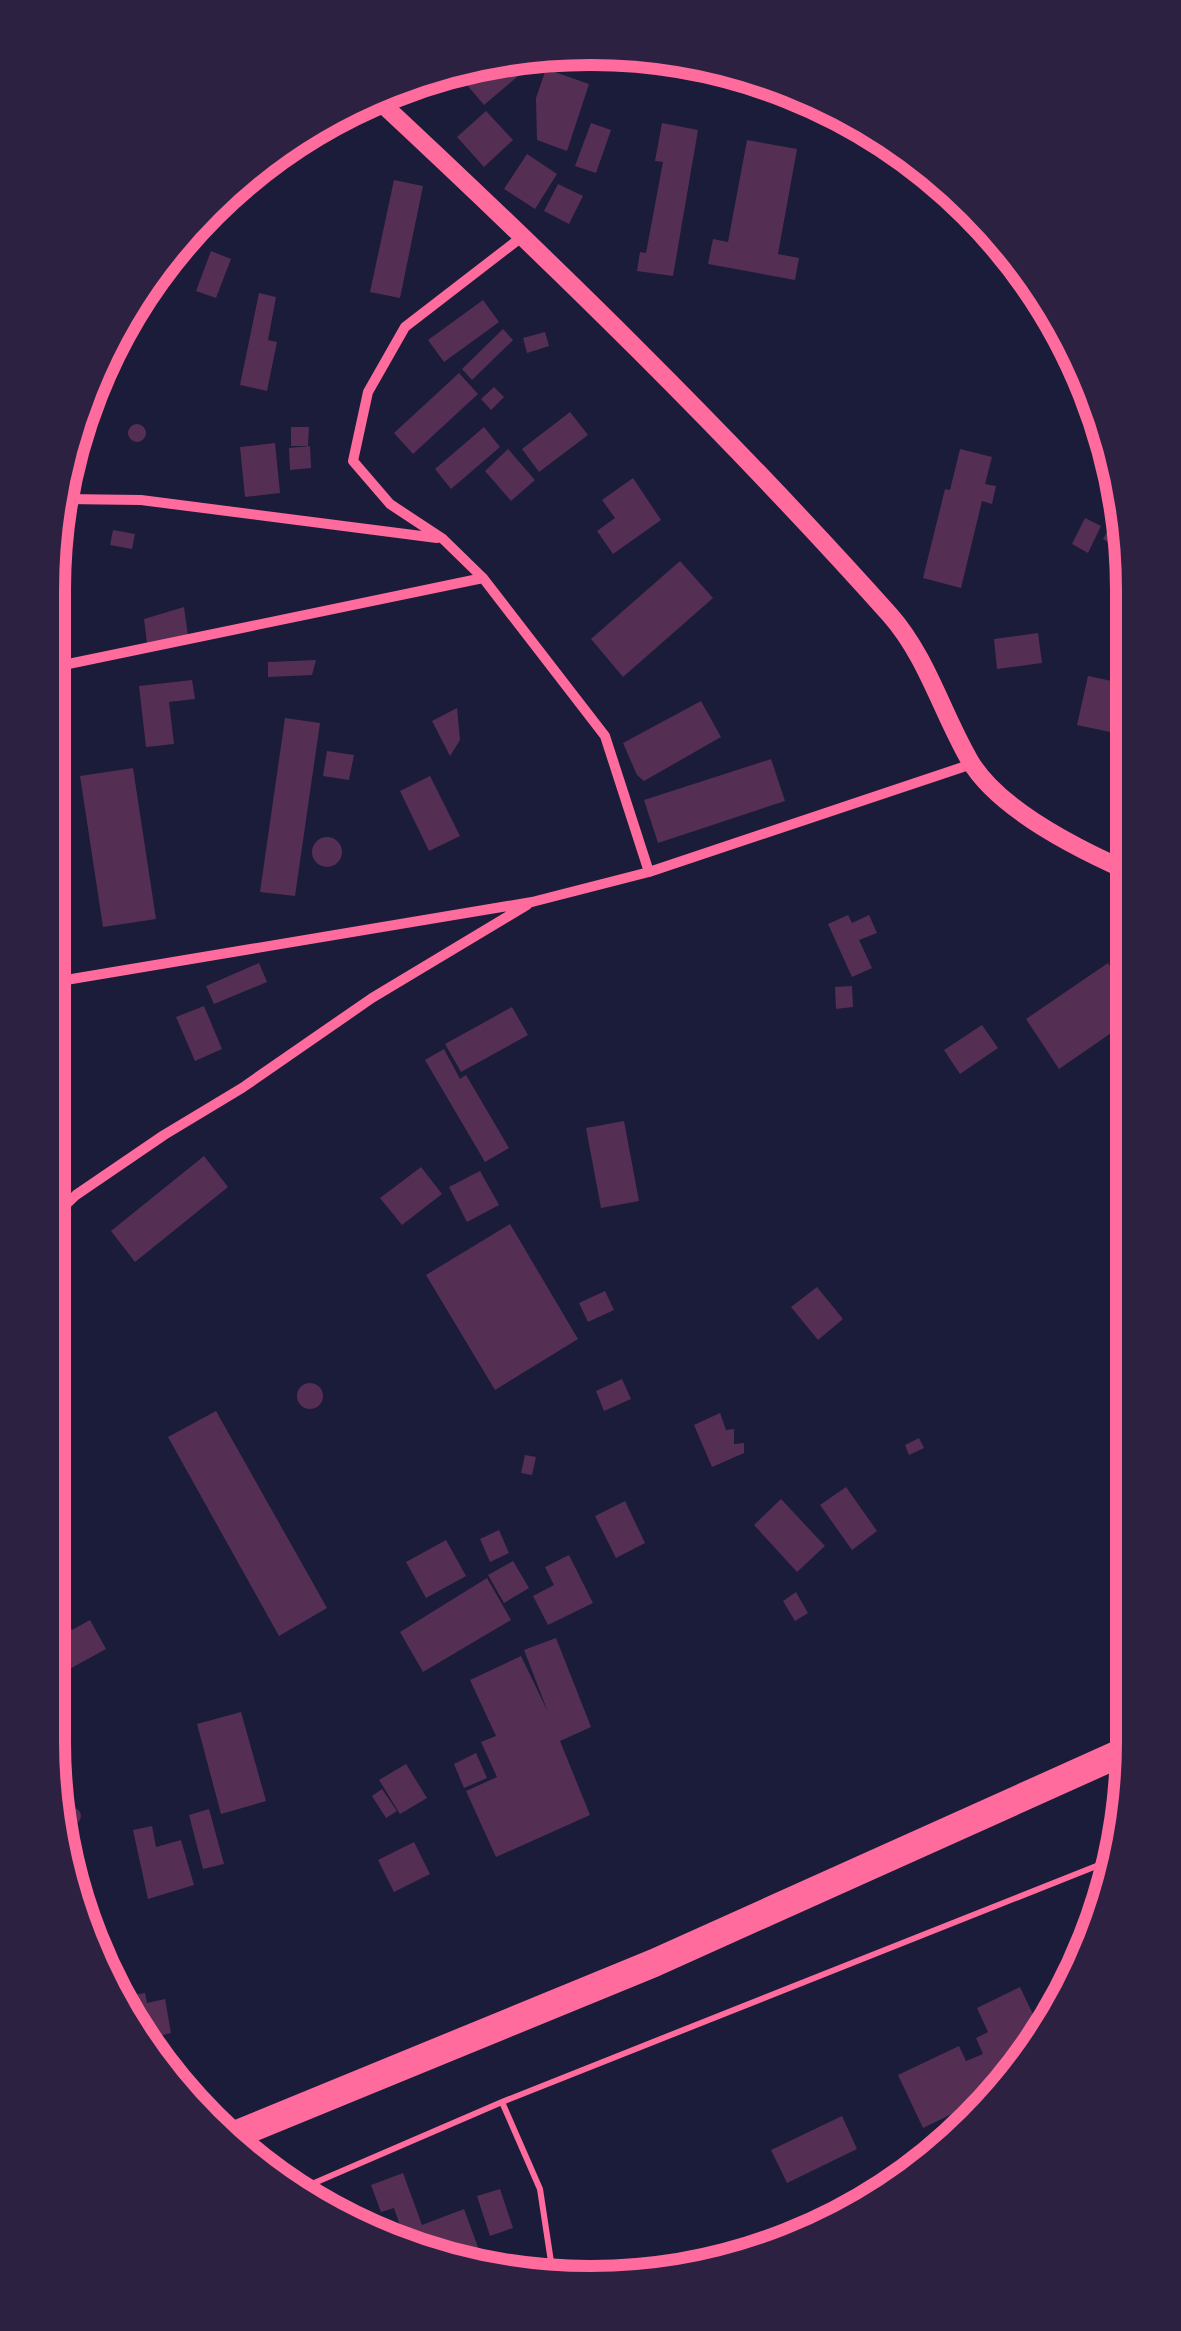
<svg xmlns="http://www.w3.org/2000/svg" width="1181" height="2331" viewBox="0 0 1181 2331" font-family="Lato,sans-serif">
	<style>
		.building { fill: #542f53 }
		.lines { fill: none; stroke-linecap: round; stroke-linejoin: round }
		.path { stroke: #ff6b9d; stroke-width: 6 }
		.minor { stroke: #ff6b9d; stroke-width: 10 }
		.tertiary { stroke: #ff6b9d; stroke-width: 18 }
		.trunk { stroke: #ff6b9d; stroke-width: 28 }
		.rim { fill: none; stroke: #ff6b9d; stroke-width: 12 }
	</style>
	<rect width="100%" height="100%" fill="#1b1b3a"/>
	<path class="building" d="M537,60L484,105L467,85L488,67Z
		M546,69L589,84L567,151L537,140L536,98Z
		M486,111L513,140L484,167L457,137Z
		M591,123L611,130L596,173L575,166Z
		M662,123L698,130L673,276L637,271L640,252L646,253L663,162L655,161Z
		M329,127L310,146L305,140Z
		M747,140L797,149L778,254L799,258L795,280L708,264L713,239L728,242Z
		M527,154L557,174L535,209L504,189Z
		M394,180L423,186L400,298L370,292Z
		M558,184L583,196L569,224L544,211Z
		M211,251L231,259L216,298L196,291Z
		M259,293L276,297L268,340L277,342L267,391L240,385Z
		M483,300L499,322L444,362L428,340Z
		M503,329L513,340L472,380L462,369Z
		M545,332L549,346L527,353L523,338Z
		M459,373L478,394L413,454L394,433Z
		M494,387L504,397L491,410L481,399Z
		M570,412L588,435L539,472L522,449Z
		M128 433a9 9 0 1 1 18 0a9 9 0 1 1-18 0Z
		M291,427H309L308,446H291Z
		M484,427L500,447L451,489L435,469Z
		M275,443L280,493L245,497L240,447Z
		M310,446L311,468L290,470L289,448Z
		M508,449L535,480L511,501L485,471Z
		M960,449L992,457L985,484L996,486L992,504L982,501L961,588L923,578L945,489L950,490Z
		M633,478L661,520L613,554L597,531L615,518L602,500Z
		M1124,502L1129,519V554L1103,539Z
		M1085,518L1101,526L1088,553L1072,544Z
		M113,530L135,534L132,549L110,545Z
		M680,561L713,598L623,677L591,639Z
		M184,607L188,636L147,643L144,619Z
		M1038,633L1042,663L997,669L994,639Z
		M316,660L312,675L268,677V662Z
		M1124,667L1129,668V736L1077,725L1088,676L1121,683Z
		M192,680L195,699L169,702L174,744L146,747L139,686Z
		M701,701L721,737L644,781L637,775L623,743Z
		M457,708L460,740L450,756L432,721Z
		M285,718L320,723L295,896L260,892Z
		M327,751L354,755L349,780L323,776Z
		M771,759L785,801L658,843L644,800Z
		M133,768L156,919L103,927L80,776Z
		M430,776L460,836L429,851L400,791Z
		M48,837H57L56,900H48Z
		M312 852a15 15 0 1 1 30 0a15 15 0 1 1-30 0Z
		M848,915L852,923L869,915L877,933L859,940L872,968L852,977L828,924Z
		M259,963L267,982L214,1004L206,986Z
		M1108,963L1130,996V1020L1059,1069L1026,1019Z
		M852,986L853,1007L836,1009L835,987Z
		M204,1006L222,1049L195,1061L176,1017Z
		M512,1007L528,1035L461,1072L445,1044Z
		M982,1025L998,1048L960,1074L944,1050Z
		M444,1049L460,1079L466,1075L509,1148L485,1162L425,1060Z
		M624,1121L639,1201L601,1208L586,1128Z
		M204,1156L228,1187L135,1262L111,1231Z
		M421,1167L442,1194L402,1225L380,1198Z
		M480,1171L499,1205L467,1222L449,1187Z
		M510,1224L578,1339L495,1390L426,1275Z
		M817,1287L843,1319L818,1340L791,1307Z
		M605,1291L614,1310L588,1322L579,1303Z
		M622,1379L631,1399L604,1411L596,1391Z
		M297 1396a13 13 0 1 1 26 0a13 13 0 1 1-26 0Z
		M216,1411L327,1608L279,1636L168,1437Z
		M720,1413L726,1430L734,1429V1444L744,1443V1453L712,1467L694,1425Z
		M919,1438L924,1448L909,1455L905,1445Z
		M525,1455L536,1457L532,1475L521,1473Z
		M846,1487L877,1531L852,1550L820,1505Z
		M781,1499L825,1546L797,1572L754,1525Z
		M625,1501L645,1543L616,1558L595,1516Z
		M499,1530L509,1553L490,1562L480,1539Z
		M446,1540L466,1576L426,1598L406,1562Z
		M569,1555L593,1603L548,1625L533,1596L554,1585L545,1567Z
		M513,1561L529,1588L504,1603L488,1575Z
		M487,1578L511,1620L423,1672L400,1632Z
		M796,1592L808,1613L795,1621L783,1601Z
		M62,1612L72,1630L90,1620L106,1649L64,1672L48,1643V1621Z
		M556,1638L591,1727L560,1741L590,1815L496,1857L466,1791L497,1777L481,1742L496,1736L470,1680L521,1656L548,1712L524,1650Z
		M241,1712L266,1801L221,1814L197,1724Z
		M476,1753L487,1778L464,1788L454,1764Z
		M406,1764L427,1798L400,1814L379,1780Z
		M382,1789L397,1811L386,1818L372,1796Z
		M65 1816a8 8 0 1 1 16 0a8 8 0 1 1-16 0Z
		M209,1809L224,1864L203,1869L189,1815Z
		M152,1826L156,1847L181,1840L194,1885L148,1899L133,1830Z
		M414,1842L430,1874L394,1892L378,1860Z
		M1020,1987L1041,2031L997,2092L923,2128L898,2075L959,2046L966,2061L983,2054L976,2038L988,2032L977,2008Z
		M145,1993L147,2003L165,1999L171,2033L143,2040L120,1997Z
		M842,2116L857,2149L787,2183L771,2150Z
		M403,2173L422,2225L464,2209L479,2250L453,2260L405,2240L394,2208L381,2212L371,2185Z
		M500,2189L513,2228L490,2236L477,2196Z"/>
	<g class="lines">
		<path class="path" d="M502,2102L540,2189L553,2275
			M291,2193L502,2102L1109,1861"/>
		<path class="minor" d="M523,236L405,327L368,392L353,461L390,504L443,539L483,578L605,736L649,872
			M64,499L141,500L437,538
			M49,668L483,578
			M48,983L532,902L649,872L972,764
			M48,1222L76,1195L164,1135L242,1088L372,998L527,905"/>
		<path class="tertiary" d="M377,99C554,264 728,434 890,615C927,657 942,713 970,761C999,810 1080,850 1130,872"/>
		<path class="trunk" d="M230,2137L654,1963L1132,1748"/>
	</g>
	<path d="M0 0H1181V2331H0ZM590 65H591A525 525 0 0 1 1116 590V1741A525 525 0 0 1 591 2266H590A525 525 0 0 1 65 1741V590A525 525 0 0 1 590 65Z" fill="#2d2142" fill-rule="evenodd"/>
	<path class="rim" d="M590 65H591A525 525 0 0 1 1116 590V1741A525 525 0 0 1 591 2266H590A525 525 0 0 1 65 1741V590A525 525 0 0 1 590 65Z"/>
</svg>
